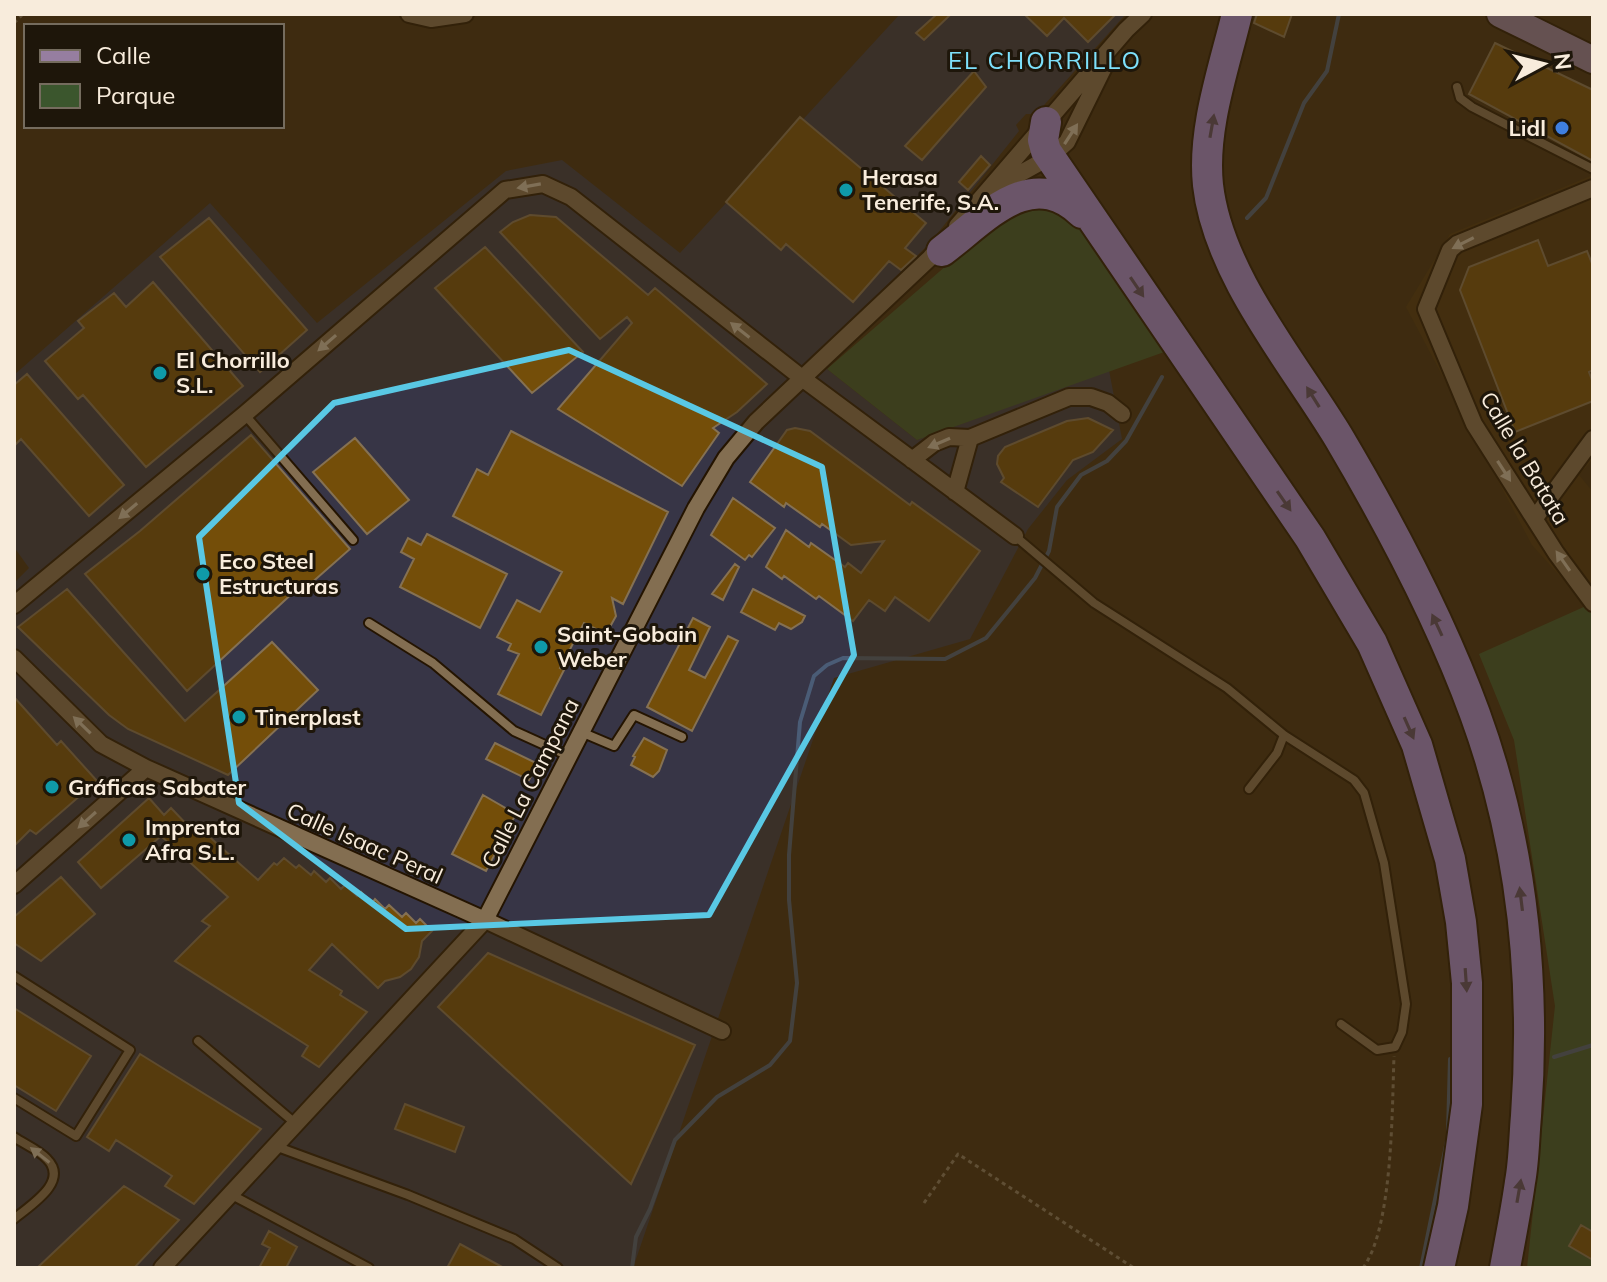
<svg xmlns="http://www.w3.org/2000/svg" width="1607" height="1282" viewBox="0 0 1607 1282" font-family="Mulish,sans-serif">
	<style>
		.built { fill: #49320e }
		.industrial { fill: #373546 }
		.green { fill: #3b562d }
		.lines { fill: none; stroke-linecap: round; stroke-linejoin: round }
		.stream { stroke: #4a5c76; stroke-width: 4 }
		.building { fill: #744e09; stroke: #857153; stroke-width: 2 }
		.lane-casing { stroke: #241400; stroke-width: 12 }
		.street-casing { stroke: #241400; stroke-width: 20 }
		.primary-casing { stroke: #241400; stroke-width: 30 }
		.highway-casing { stroke: #241400; stroke-width: 34 }
		.path { stroke: #887861; stroke-width: 3; stroke-dasharray: 4 4; stroke-linecap: butt }
		.lane { stroke: #836e51; stroke-width: 8 }
		.street { stroke: #836e51; stroke-width: 16 }
		.primary { stroke: #967ea0; stroke-width: 26 }
		.highway { stroke: #a388d4; stroke-width: 30 }
		.oneway { fill: #5a4965 }
		.oneway2 { fill: #cfc0ab }
		.marked { fill: none; stroke: #59c8e4; stroke-width: 6; stroke-linejoin: round }
		.shop-dot { fill: #3f7fe0; stroke: #1e160a; stroke-width: 3 }
		.culture-dot { fill: #0f9aa8; stroke: #1e160a; stroke-width: 3 }
		.labels { text-anchor: middle; stroke-width: 6; stroke-linejoin: round; paint-order: stroke }
		.poi-label { font-size: 22px; font-weight: bold; fill: #f8ecdc; stroke: #1e160a; text-anchor: start }
		.street-label { font-size: 22px; fill: #f8ecdc; stroke: #1e160a }
		.neighbourhood-label { font-size: 24px; letter-spacing: 2px; fill: #7de0fb; stroke: #1e160a }
	</style>
	<rect width="100%" height="100%" fill="#3e2c10"/>
	<path class="built" d="M1593,175V459L1579,475L1593,492V613L1532,545L1406,307L1450,234Z"/>
	<path class="industrial" d="M900,14H1126L1036,114H1026L1016,125L1019,131L929,244L813,358L917,440L1109,370L1122,439L1067,480L1028,529L970,639L834,678L633,1268H14V583L29,568L14,547V375L210,203L317,323L506,171L562,160L680,253Z"/>
	<path class="green" d="M1014,207L1061,210L1082,224L1167,351L917,440L827,369Z
		M1586,606L1593,613V1268H1527L1555,1006L1514,740L1479,654Z"/>
	<g class="lines">
		<path class="stream" d="M1247,218L1266,198L1304,103L1327,71L1339,14
			M1554,1057L1593,1045
			M1448,1132L1450,1059
			M632,1268L636,1237L650,1209L675,1140L717,1097L770,1065L790,1041L797,983L789,900V855L800,722L814,676L827,665L843,658L945,659L986,638L1035,578L1049,551L1057,507L1081,475L1107,461L1126,441L1162,377
			M1421,1268L1447,1141"/>
	</g>
	<path class="building" d="M937,14L950,15L924,40L916,33Z
		M1024,14H1116L1088,42L1064,18L1047,36Z
		M1257,14H1292L1284,37L1254,23Z
		M1495,43L1593,90V161L1469,94Z
		M974,71L986,87L922,160L905,146Z
		M800,117L926,223L905,248L916,256L901,270L889,261L853,302L786,244L781,250L726,202Z
		M981,156L990,165L968,190L959,182Z
		M530,215L556,217L648,295L655,288L767,384L737,412L713,428L719,433L682,486L558,409L632,323L627,317L600,339L500,232L513,222Z
		M209,218L307,330L260,372L160,257Z
		M1538,240L1548,266L1587,251L1593,266V370L1589,372L1593,383V401L1515,432L1460,290L1469,267Z
		M485,247L583,352L532,393L435,288Z
		M153,282L243,386L146,467L83,395L78,399L45,361L84,328L78,321L114,293L126,307Z
		M27,374L124,485L89,516L21,439L14,446V385Z
		M1088,418L1113,430L1093,452L1073,460L1038,507L1001,482L1004,478L997,464L998,456L1005,447L1067,421Z
		M795,428L810,431L910,505L912,502L980,551L929,621L895,597L885,611L869,600L853,621L819,596L816,599L784,576L782,579L766,567L786,530L809,547L811,543L845,567L848,563L861,573L884,541L851,545L822,524L820,527L786,503L784,507L750,482L787,430Z
		M511,431L668,512L623,604L612,598L616,616L606,634L584,623L560,668L564,670L541,715L498,694L519,654L508,650L511,644L497,637L517,600L540,612L562,572L453,516L477,469L488,475Z
		M251,435L350,549L300,593L297,589L187,691L85,574L140,531Z
		M355,438L409,500L367,534L313,472Z
		M733,498L775,528L752,557L749,555L745,560L711,535Z
		M427,534L507,574L480,628L400,587L414,559L401,552L408,538L421,545Z
		M735,564L739,567L723,600L712,594Z
		M67,589L185,721L272,642L318,690L228,775L128,729L109,715L18,627Z
		M753,589L805,616L802,622L791,629L779,623L775,630L741,612Z
		M693,618L710,627L689,670L705,678L728,636L738,641L692,731L647,707Z
		M14,697L57,745L61,741L97,781L36,834L30,830L14,846Z
		M644,738L667,750L659,771L653,777L631,765L635,757L633,756Z
		M495,743L538,764L529,780L486,759Z
		M483,795L516,814L486,871L452,854Z
		M149,798L164,815L171,808L192,830L196,825L258,880L274,863L277,865L284,858L296,868L299,865L311,875L314,871L326,882L330,878L341,889L345,885L357,896L361,892L372,903L375,899L385,909L389,905L402,917L406,913L416,923L420,919L432,931L422,941L419,957L411,969L400,977L385,981L378,988L332,944L309,970L342,991L340,995L367,1012L319,1067L302,1056L308,1046L175,961L210,926L202,921L228,897L161,836L101,888L78,862Z
		M61,877L95,914L41,961L14,943V917Z
		M488,953L695,1045L631,1184L438,1007Z
		M14,1008L91,1056L56,1111L14,1085Z
		M140,1054L261,1129L194,1204L165,1186L172,1176L116,1140L109,1151L87,1137Z
		M405,1104L464,1127L455,1152L395,1129Z
		M124,1186L179,1220L134,1268H37Z
		M1581,1225L1593,1232V1260L1569,1246Z
		M269,1231L297,1247L286,1268H259L270,1248L262,1244Z
		M460,1244L504,1268H447Z"/>
	<g class="lines">
		<g class="lane-casing">
			<path id="lane" d="M1457,87L1460,98L1472,107L1593,169
				M245,415L353,540
				M1015,536L1094,603L1227,688L1284,735L1354,780L1364,793L1384,863L1406,1004L1402,1032L1395,1047L1377,1050L1341,1024
				M369,623L433,663L514,731L569,756
				M581,732L614,746L634,715L682,737
				M1249,789L1277,753L1284,735
				M14,976L130,1050L76,1136L14,1098
				M198,1041L295,1123
				M14,1137C24,1144 39,1150 47,1159C70,1182 29,1206 14,1219
				M275,1146L408,1195L514,1239L558,1268
				M230,1194L369,1268"/>
		</g>
		<g class="street-casing">
			<path id="street" d="M409,14L431,19L465,14
				M1593,188L1457,244L1450,250L1426,309L1474,424L1556,553L1593,603
				M994,196L1012,178L1050,157L1067,142L1106,63
				M957,226L1126,30L1143,14
				M912,460L934,443L949,437L970,438L1069,397H1091L1108,403L1122,414
				M955,492L970,438
				M1535,518L1593,439
				M14,605L245,414L505,190L543,184L571,197L802,378L1015,536
				M14,658L101,744L146,768L485,920L722,1031
				M14,885L146,768
				M162,1268L485,920L696,508L726,458L756,422L930,258L942,244"/>
		</g>
		<g class="primary-casing">
			<path id="primary" d="M1500,14L1593,60"/>
		</g>
		<g class="highway-casing">
			<path id="highway" d="M1237,14C1224,68 1202,129 1208,185C1218,274 1293,362 1339,438C1391,526 1440,618 1475,714C1522,843 1536,979 1526,1116C1524,1138 1524,1161 1520,1182C1516,1211 1510,1240 1505,1268
				M1046,122L1043,140L1046,151L1310,538L1372,643L1417,745L1450,859L1461,922L1467,983V1104L1453,1206L1439,1268
				M942,251C985,219 1030,164 1082,213"/>
		</g>
		<path class="path" d="M14,23L23,14
			M924,1203L958,1154L1134,1268
			M1363,1268C1393,1227 1392,1108 1394,1056"/>
		<use href="#lane" class="lane"/>
		<use href="#street" class="street"/>
		<use href="#primary" class="primary"/>
		<use href="#highway" class="highway"/>
	</g>
	<defs><path id="oneway-solid" d="M-6-.8H1V-3.2L6.5 0L1 3.2V.8H-6Z" transform="scale(2)"/></defs>
	<g class="oneway">
		<use href="#oneway-solid" transform="translate(1212 126) rotate(-80)"/>
		<use href="#oneway-solid" transform="translate(1137 287) rotate(56)"/>
		<use href="#oneway-solid" transform="translate(1313 397) rotate(-122)"/>
		<use href="#oneway-solid" transform="translate(1284 501) rotate(55)"/>
		<use href="#oneway-solid" transform="translate(1437 625) rotate(-115)"/>
		<use href="#oneway-solid" transform="translate(1409 728) rotate(66)"/>
		<use href="#oneway-solid" transform="translate(1521 899) rotate(-97)"/>
		<use href="#oneway-solid" transform="translate(1466 980) rotate(86)"/>
		<use href="#oneway-solid" transform="translate(1519 1191) rotate(-80)"/>
	</g>
	<g class="oneway2">
		<use href="#oneway-solid" transform="translate(1071 134) rotate(-57)"/>
		<use href="#oneway-solid" transform="translate(529 186) rotate(170)"/>
		<use href="#oneway-solid" transform="translate(1463 243) rotate(153)"/>
		<use href="#oneway-solid" transform="translate(740 330) rotate(-142)"/>
		<use href="#oneway-solid" transform="translate(327 343) rotate(139)"/>
		<use href="#oneway-solid" transform="translate(939 443) rotate(157)"/>
		<use href="#oneway-solid" transform="translate(1504 471) rotate(57)"/>
		<use href="#oneway-solid" transform="translate(128 511) rotate(140)"/>
		<use href="#oneway-solid" transform="translate(1563 561) rotate(-125)"/>
		<use href="#oneway-solid" transform="translate(82 725) rotate(-136)"/>
		<use href="#oneway-solid" transform="translate(87 820) rotate(138)"/>
		<use href="#oneway-solid" transform="translate(40 1155) rotate(-142)"/>
	</g>
	<path d="M0 0H1607V1282H0ZM569,350L822,467L854,655L709,915L406,929L239,803L199,537L334,403Z" fill="#3e2c10" fill-opacity=".55" fill-rule="evenodd"/>
	<path class="marked" d="M569,350L822,467L854,655L709,915L406,929L239,803L199,537L334,403Z"/>
	<circle class="shop-dot" cx="1562" cy="128" r="8"/>
	<g class="culture-dot">
		<circle cx="846" cy="190" r="8"/>
		<circle cx="160" cy="373" r="8"/>
		<circle cx="203" cy="574" r="8"/>
		<circle cx="541" cy="647" r="8"/>
		<circle cx="239" cy="717" r="8"/>
		<circle cx="52" cy="787" r="8"/>
		<circle cx="129" cy="840" r="8"/>
	</g>
	<g class="labels">
		<g class="poi-label">
			<text x="1546" y="136" text-anchor="end">Lidl</text>
			<text x="862" y="185">Herasa<tspan x="862" dy="25">Tenerife, S.A.</tspan></text>
			<text x="176" y="368">El Chorrillo<tspan x="176" dy="25">S.L.</tspan></text>
			<text x="219" y="569">Eco Steel<tspan x="219" dy="25">Estructuras</tspan></text>
			<text x="557" y="642">Saint-Gobain<tspan x="557" dy="25">Weber</tspan></text>
			<text x="255" y="725">Tinerplast</text>
			<text x="68" y="795">Gráficas Sabater</text>
			<text x="145" y="835">Imprenta<tspan x="145" dy="25">Afra S.L.</tspan></text>
		</g>
		<g class="street-label">
			<text transform="translate(1525 458) rotate(59)" y="8">Calle la Batata</text>
			<text transform="translate(530 783) rotate(-63)" y="8">Calle La Campana</text>
			<text transform="translate(365 843) rotate(24)" y="8">Calle Isaac Peral</text>
		</g>
		<g class="neighbourhood-label">
			<text x="1045" y="69">EL CHORRILLO</text>
		</g>
	</g>
	<rect width="1607" height="1282" fill="none" stroke="#f8ecdc" stroke-width="32"/>
	<rect x="24" y="24" width="260" height="104" fill="#1e160a" stroke="#756c5e" stroke-width="2"/>
	<rect x="40" y="50" width="40" height="12" fill="#967ea0" stroke="#756c5e" stroke-width="2"/>
	<text x="96" y="64" font-size="24" fill="#f8ecdc">Calle</text>
	<rect x="40" y="84" width="40" height="24" fill="#3b562d" stroke="#756c5e" stroke-width="2"/>
	<text x="96" y="104" font-size="24" fill="#f8ecdc">Parque</text>
	<g transform="translate(1543 64) rotate(83)" stroke="#1e160a" stroke-width="6" paint-order="stroke">
	<path d="M0-6L14 30L0 20L-14 30Z" fill="#f8ecdc"/>
	<text y="-12" font-size="22" font-weight="bold" text-anchor="middle" fill="#f8ecdc">N</text>
	</g>
</svg>
